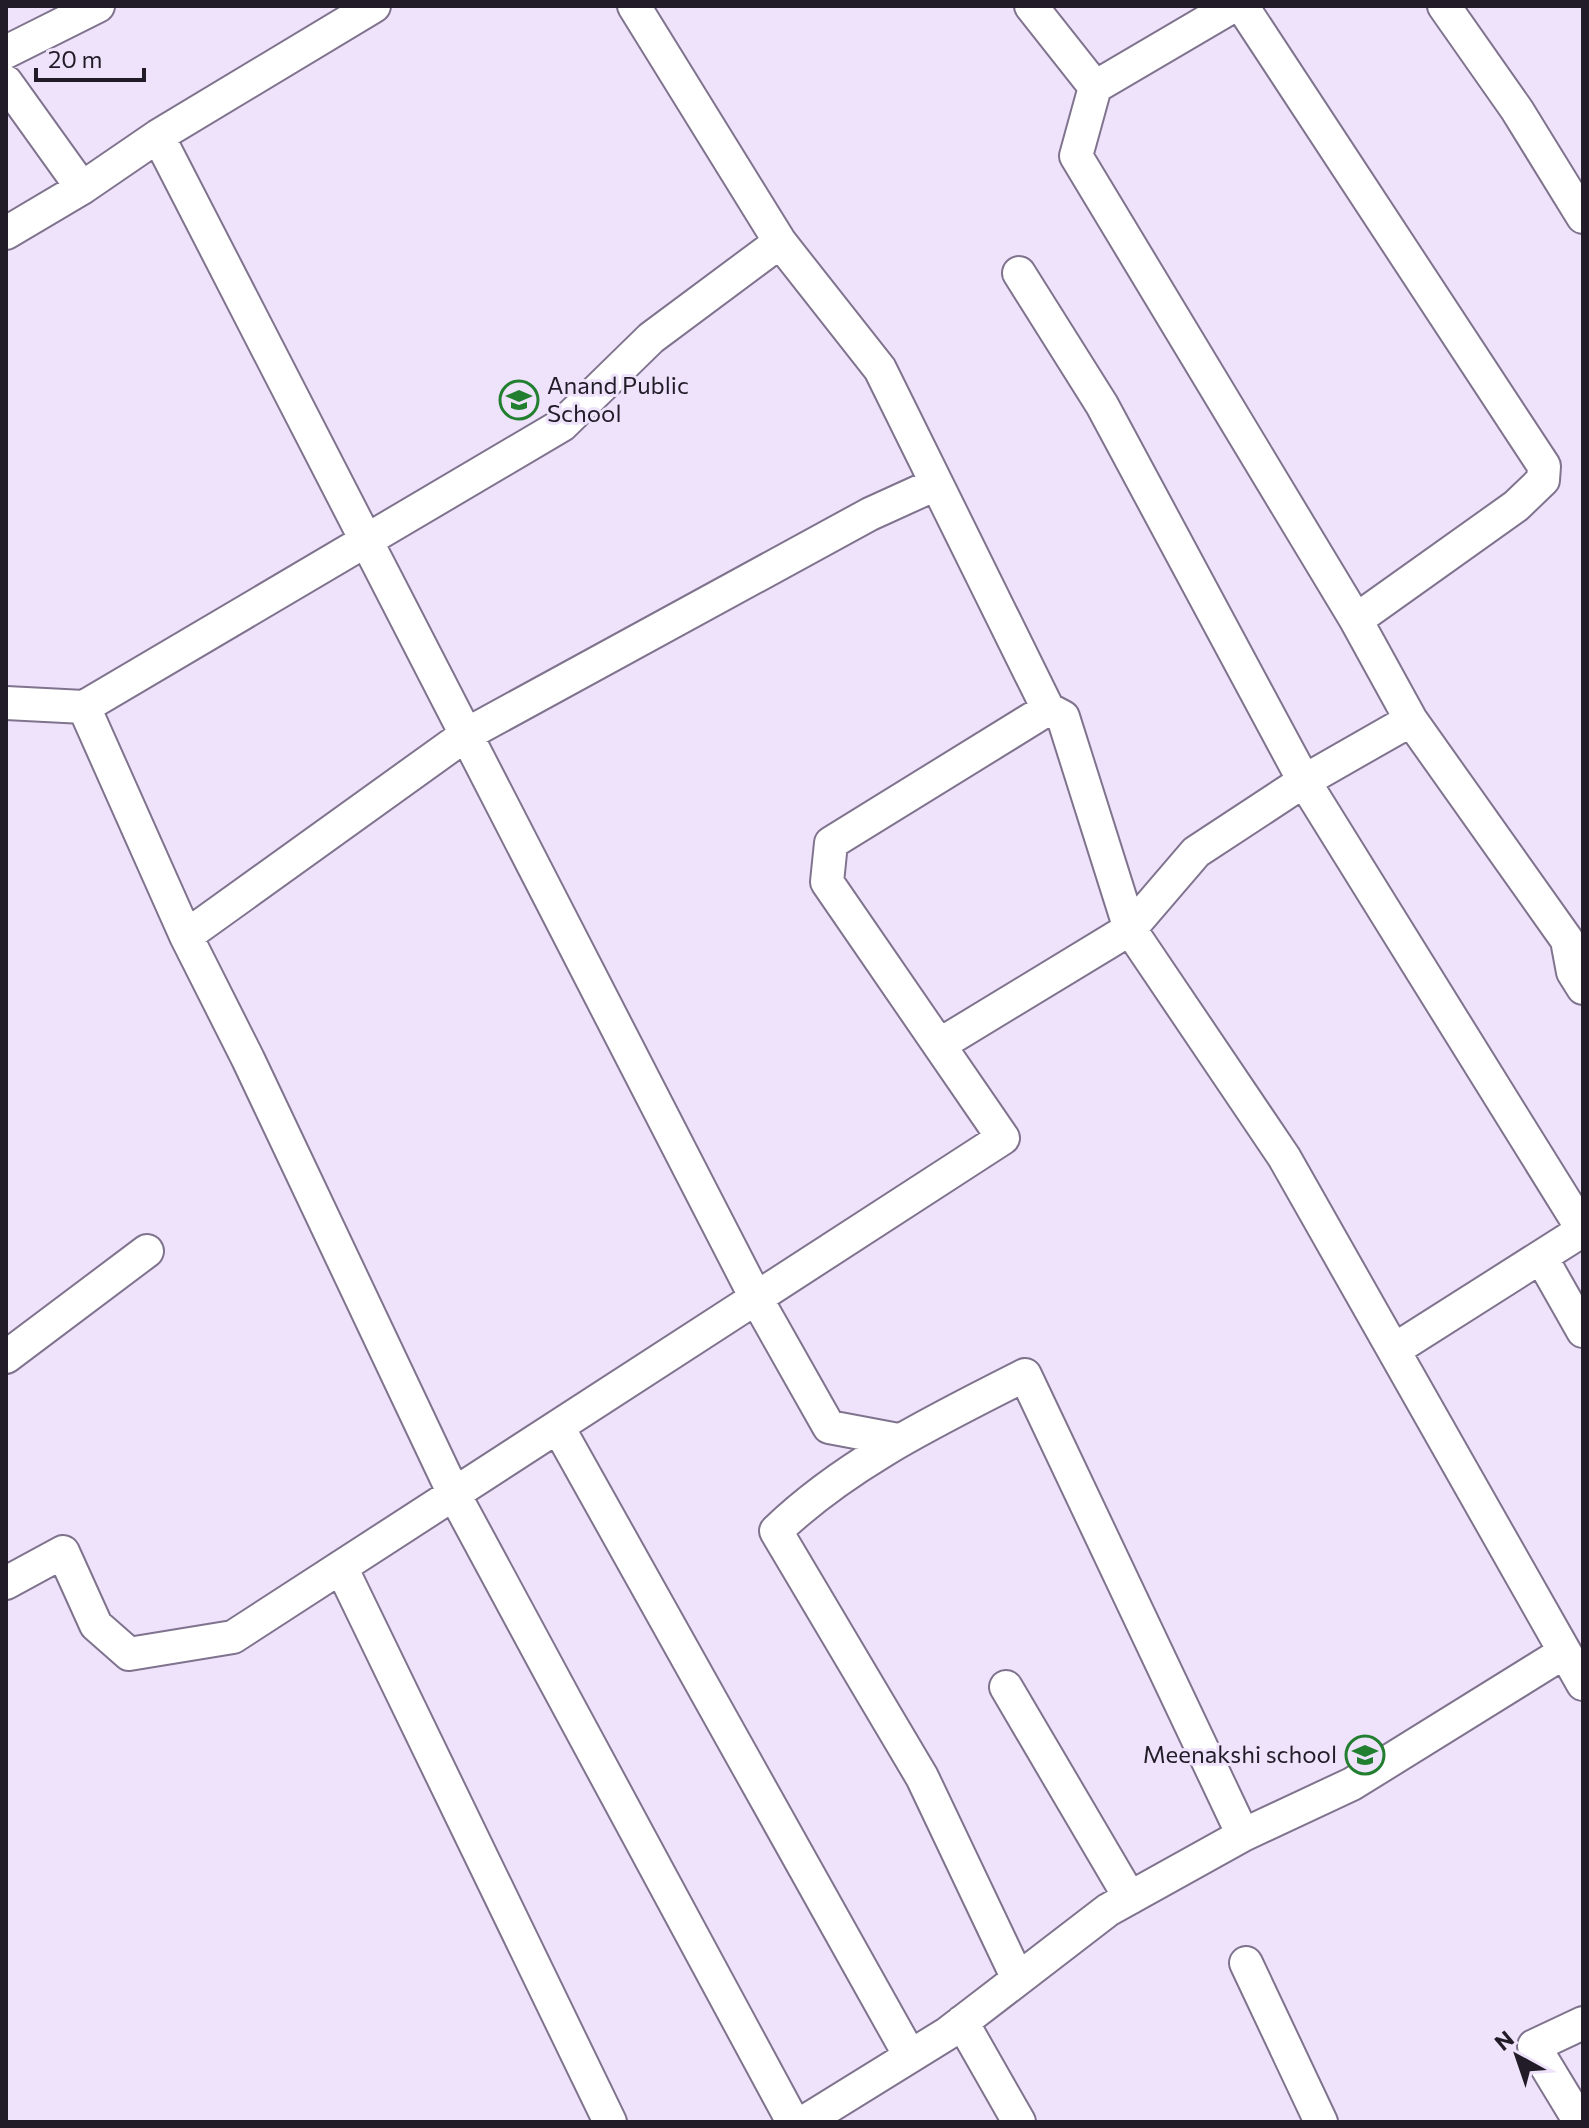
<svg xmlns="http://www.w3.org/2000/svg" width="1589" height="2128" viewBox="0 0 1589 2128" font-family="Commissioner,sans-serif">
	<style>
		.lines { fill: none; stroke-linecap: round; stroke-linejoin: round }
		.minor-casing { stroke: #7f738e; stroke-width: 36 }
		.minor { stroke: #fff; stroke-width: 32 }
		.labels { text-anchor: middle; stroke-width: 6; stroke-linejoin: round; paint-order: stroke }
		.poi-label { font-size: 24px; fill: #211c27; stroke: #eee3fb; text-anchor: start }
	</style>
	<rect width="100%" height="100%" fill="#eee3fb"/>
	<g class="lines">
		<g class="minor-casing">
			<path id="minor" d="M634,6L780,242L880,369L1048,709L1063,717L1130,929L1196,852L1304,781L1411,720
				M1031,6L1095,87
				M1233,6L1095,87L1076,156L1356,620L1411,720L1567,940L1573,972L1583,988
				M1242,6L1544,466L1543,480L1516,506L1356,620
				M1444,6L1517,110L1583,217
				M6,52L98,6
				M6,82L82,188
				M158,136L755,1296L829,1427L898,1440
				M6,233L82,188L158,136L374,6
				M1019,273L1102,405L1304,781L1583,1230
				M6,703L84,707L562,425L651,338L780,242
				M84,707L186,936L248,1059L454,1494L793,2122
				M186,936L467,734L870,514L936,484
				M939,1045L1130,929L1284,1157L1583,1684
				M1541,1257L1583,1331
				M1394,1350L1583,1230
				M6,1357L147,1251
				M558,1427L910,2056
				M341,1567L610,2122
				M6,1583L63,1552L96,1625L129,1654L233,1637L1003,1138L827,882L831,843L1048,709
				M1006,1687L1130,1898
				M1246,1963L1321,2122
				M1018,1979L922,1777L776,1531C848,1462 937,1420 1025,1375L1243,1835L1352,1784L1563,1653
				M962,2022L1019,2122
				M804,2122L948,2033L1108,1910L1243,1835
				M1580,2122L1534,2046L1583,2023"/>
		</g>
		<use href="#minor" class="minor"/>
	</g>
	<defs>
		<g id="school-ring" transform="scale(2)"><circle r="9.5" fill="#eee3fb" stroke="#227f30" stroke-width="1.5"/><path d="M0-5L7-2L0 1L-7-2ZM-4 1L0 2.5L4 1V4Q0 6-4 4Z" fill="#227f30"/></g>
	</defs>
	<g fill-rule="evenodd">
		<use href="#school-ring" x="519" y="400"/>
		<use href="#school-ring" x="1365" y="1755"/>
	</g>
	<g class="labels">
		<g class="poi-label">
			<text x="547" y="394">Anand Public<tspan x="547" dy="28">School</tspan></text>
			<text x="1337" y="1763" text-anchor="end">Meenakshi school</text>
		</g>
	</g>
	<rect width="1589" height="2128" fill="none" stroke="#211c27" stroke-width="16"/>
	<g transform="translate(1517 2056) rotate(320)" stroke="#eee3fb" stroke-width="6" paint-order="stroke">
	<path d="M0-6L14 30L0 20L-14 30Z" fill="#211c27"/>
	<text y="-12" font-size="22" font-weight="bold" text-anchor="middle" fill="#211c27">N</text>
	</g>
	<path d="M36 68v12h108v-12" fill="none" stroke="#211c27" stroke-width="4"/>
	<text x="48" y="68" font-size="24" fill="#211c27" stroke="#eee3fb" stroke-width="6" paint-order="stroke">20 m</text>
</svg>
